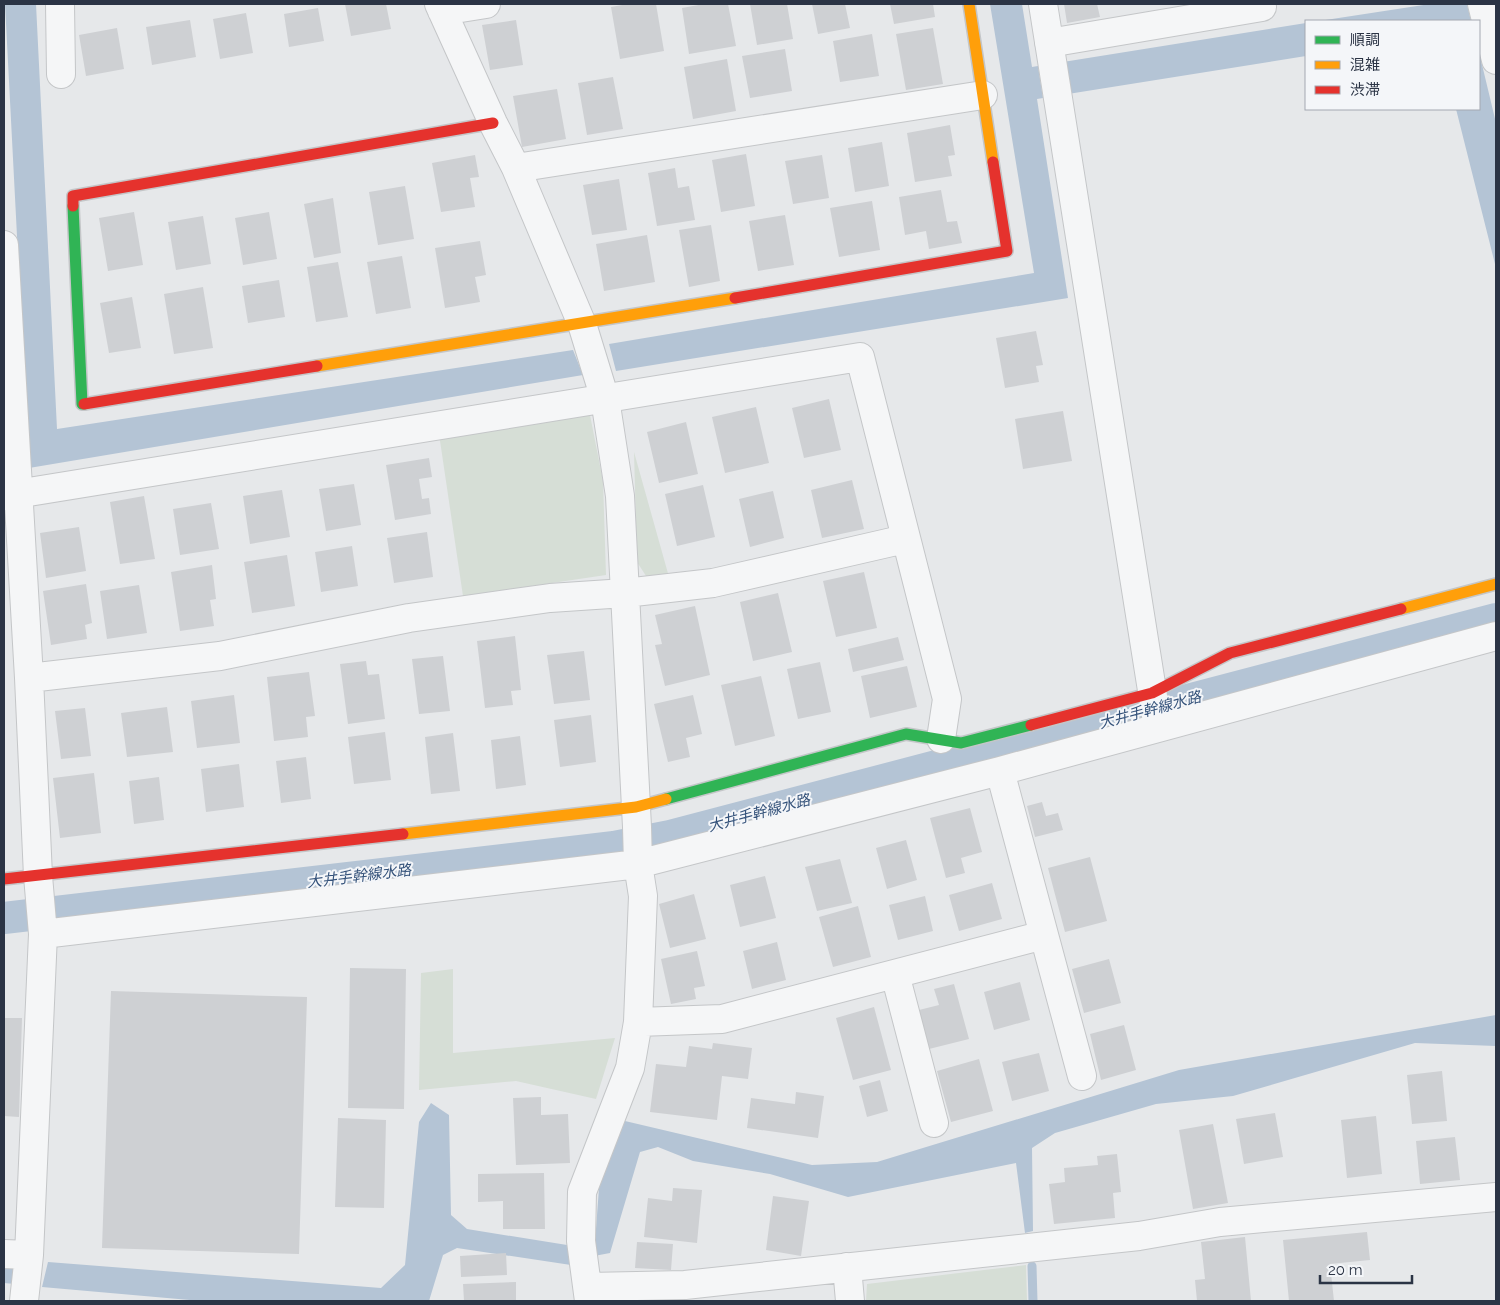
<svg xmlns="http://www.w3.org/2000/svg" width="1500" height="1305" viewBox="0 0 1500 1305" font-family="Raleway,'Noto Sans JP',sans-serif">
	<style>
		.green { fill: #d6ded6 }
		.water { fill: #b4c4d5 }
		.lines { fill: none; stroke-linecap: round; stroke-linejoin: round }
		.stream { stroke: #b4c4d5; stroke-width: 9 }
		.canal { stroke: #b4c4d5; stroke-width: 32 }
		.building { fill: #ced0d3 }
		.street-casing { stroke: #c4c6c8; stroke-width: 30 }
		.fast-casing { stroke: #c4c6c8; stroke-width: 14 }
		.slow-casing { stroke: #c4c6c8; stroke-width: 14 }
		.jam-casing { stroke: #c4c6c8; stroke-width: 14 }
		.street { stroke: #f5f6f7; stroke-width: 28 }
		.fast { stroke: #30b455; stroke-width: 11 }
		.slow { stroke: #ff9f0a; stroke-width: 11 }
		.jam { stroke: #e5322d; stroke-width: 11 }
		.labels { text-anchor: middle; stroke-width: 4; stroke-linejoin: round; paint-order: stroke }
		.water-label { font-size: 15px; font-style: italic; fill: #34527a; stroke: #f4f6f9 }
	</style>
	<rect width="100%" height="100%" fill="#e6e8ea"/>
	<path class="green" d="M589,410L603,481L606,575L463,596L439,434Z
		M634,452L669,577L648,579L637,562Z
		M453,969V1053L615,1038L596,1099L516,1081L419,1090L421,973Z
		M1026,1265L1027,1301H866L867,1284Z"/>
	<path class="water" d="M5,4H36L57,429L573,350L583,375L29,468Z
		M990,4H1022L1032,67L1038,66L1043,98L1037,99L1068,298L616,371L609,344L1034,273Z
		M1430,4H1467L1471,21H1319Z
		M1306,23V56L1068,94L1063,62Z
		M1479,52L1496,123V268L1456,109H1479Z
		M1496,1015V1046L1415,1043L1233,1096L1156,1104L1055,1133L1032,1148L1033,1231L1025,1233L1016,1163L848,1197L770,1174L693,1161L658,1147L640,1152L610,1253L594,1256L599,1188L625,1121L812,1165L877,1162L1179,1070Z
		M431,1103L449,1115L451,1215L467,1229L567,1245L571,1265L457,1248L443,1255L429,1301H201L42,1287L48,1262L381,1288L405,1265L419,1122Z
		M4,1263H16L15,1284L4,1283Z"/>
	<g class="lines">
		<path class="stream" d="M1032,1266L1033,1301"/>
		<path class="canal" d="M4,918L614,847L670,836L1496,619"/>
	</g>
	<path class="building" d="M345,4H386L391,29L351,36Z
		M628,4H656L664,51L620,59L611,7Z
		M704,4H728L736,46L689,54L682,8Z
		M750,4H787L793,39L757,45Z
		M812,4H845L850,28L818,34Z
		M890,4H933L935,17L894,24Z
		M1064,4H1097L1100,17L1067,23Z
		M318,8L324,41L289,47L284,14Z
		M246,13L253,53L220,59L213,19Z
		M190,20L196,57L152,65L146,27Z
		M516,20L523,65L490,70L482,25Z
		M117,28L124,69L86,76L79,35Z
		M933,28L943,84L906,90L896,34Z
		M872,34L879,76L840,82L833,41Z
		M785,49L792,91L750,98L742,56Z
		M727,59L736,111L693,119L684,67Z
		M613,77L623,129L587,135L578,83Z
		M557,89L566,139L522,147L513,96Z
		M950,125L955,155L948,156L952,176L915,182L907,133Z
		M882,142L889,186L855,192L848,148Z
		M746,154L755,206L721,212L712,160Z
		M475,155L479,177L470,178L475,207L441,212L432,163Z
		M822,155L829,198L793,204L785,161Z
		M675,168L678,188L689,186L695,220L657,226L648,173Z
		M619,179L627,230L592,235L583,185Z
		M405,186L414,239L378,245L369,192Z
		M941,190L947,222L957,221L962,243L929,249L926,231L905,235L899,197Z
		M333,198L341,253L314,258L304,204Z
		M872,201L880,250L839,257L830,208Z
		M134,212L143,265L108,271L99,218Z
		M269,212L277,259L243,265L235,218Z
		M785,215L794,265L758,271L749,221Z
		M203,216L211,264L176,270L168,222Z
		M711,225L720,281L689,287L679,230Z
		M647,235L655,282L604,291L596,244Z
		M480,241L486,275L475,277L480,302L445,308L435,248Z
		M402,256L411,308L376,314L367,262Z
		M338,262L348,317L316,322L307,267Z
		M279,280L285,317L248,323L242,286Z
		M203,287L213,348L174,354L164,294Z
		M132,297L141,348L109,353L100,303Z
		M1036,331L1043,365L1036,366L1039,382L1005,388L996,338Z
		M829,399L841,450L804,458L792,408Z
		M756,407L769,463L725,473L712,417Z
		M1063,411L1072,461L1023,469L1015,419Z
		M686,422L698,474L659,483L647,432Z
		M429,458L432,477L419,479L422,499L429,498L431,514L395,520L386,465Z
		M852,480L864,529L822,538L811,490Z
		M354,484L361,525L326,531L319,489Z
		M703,485L715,537L677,546L665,494Z
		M282,490L290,537L250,544L243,496Z
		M773,491L784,538L750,547L739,499Z
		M144,496L155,559L120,564L110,502Z
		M211,503L219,549L180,555L173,509Z
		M79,527L86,571L46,578L40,533Z
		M427,532L433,577L394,583L387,538Z
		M352,546L358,586L321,592L315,552Z
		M287,555L295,606L252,613L244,562Z
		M212,565L216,599L210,600L214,626L180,631L171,572Z
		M864,572L877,628L836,637L823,581Z
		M86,584L92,623L85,625L87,639L51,645L43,591Z
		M139,585L147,633L107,639L100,591Z
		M778,593L792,652L753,661L740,602Z
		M695,606L710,675L665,686L655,645L662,644L655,615Z
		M515,636L521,690L511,691L513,705L485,708L477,641Z
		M898,637L904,660L853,672L848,649Z
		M584,651L590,700L554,704L547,655Z
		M443,656L450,711L419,714L412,659Z
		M366,661L368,675L379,674L385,719L348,724L340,664Z
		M820,662L831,712L798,719L787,669Z
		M907,666L917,707L870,718L861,676Z
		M309,672L315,716L306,717L308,737L274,741L267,677Z
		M761,676L775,736L735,746L721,685Z
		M234,695L240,743L197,748L191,701Z
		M693,695L702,734L686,738L690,757L668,762L654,704Z
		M167,707L173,752L127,757L121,713Z
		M85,708L91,756L61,759L55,711Z
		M591,715L596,762L560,767L554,720Z
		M385,732L391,780L354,784L348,737Z
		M453,733L460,791L431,794L425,737Z
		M520,736L526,785L496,789L491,740Z
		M306,757L311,799L281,803L276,761Z
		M239,764L244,807L206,812L201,769Z
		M94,773L101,833L60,838L53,778Z
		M159,777L164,820L134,824L129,781Z
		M1042,802L1046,816L1058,813L1063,830L1035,837L1027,806Z
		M970,808L982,852L961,858L965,873L946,878L930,818Z
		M906,840L917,880L887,889L876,848Z
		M1090,857L1107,921L1065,932L1048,868Z
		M840,859L852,903L817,911L805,867Z
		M765,876L776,918L740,927L730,885Z
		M992,883L1002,919L959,931L949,895Z
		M694,894L706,939L670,948L659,904Z
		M925,896L933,931L898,940L889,905Z
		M858,906L871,957L833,967L819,917Z
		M777,942L786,980L752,989L743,951Z
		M697,951L705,986L694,988L696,999L671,1004L661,959Z
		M1109,959L1121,1003L1084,1013L1072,969Z
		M350,968L406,969L404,1109L348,1108Z
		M1020,982L1030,1020L994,1030L984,992Z
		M954,984L969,1039L929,1049L919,1010L939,1005L934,989Z
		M111,991L307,997L299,1254L102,1248Z
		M874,1007L891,1070L853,1080L836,1018Z
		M4,1018H22L19,1117L4,1116Z
		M1124,1025L1136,1070L1101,1080L1090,1034Z
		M713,1043L752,1048L748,1079L722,1076L717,1120L650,1112L656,1064L686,1067L689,1046L712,1049Z
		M1039,1053L1049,1091L1012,1101L1002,1062Z
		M979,1059L993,1111L951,1122L937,1071Z
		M1442,1071L1447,1121L1412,1124L1407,1075Z
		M880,1080L888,1111L867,1117L859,1086Z
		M796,1092L824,1096L818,1138L747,1128L751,1098L795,1104Z
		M541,1097V1115L568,1114L570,1163L516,1165L513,1098Z
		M1275,1113L1283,1157L1244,1164L1236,1119Z
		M1376,1116L1382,1174L1347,1178L1341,1120Z
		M338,1118L386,1120L384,1208L335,1207Z
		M1213,1124L1228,1203L1193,1209L1179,1130Z
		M1455,1137L1460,1180L1420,1184L1416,1141Z
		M1117,1154L1121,1192L1113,1193L1115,1218L1054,1224L1049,1184L1065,1182L1064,1168L1098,1165L1097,1156Z
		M544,1173L545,1229H503V1201L478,1202V1174Z
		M673,1188L702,1190L697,1243L644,1237L648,1198L672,1201Z
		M773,1196L809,1201L801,1256L766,1250Z
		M1367,1232L1370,1260L1330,1264L1334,1301H1289L1283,1240Z
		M1245,1237L1251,1301H1197L1195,1280L1205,1279L1201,1242Z
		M637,1242L673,1244L671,1270L635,1268Z
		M506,1253L507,1275L461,1277L460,1256Z
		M516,1282V1301H464L463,1284Z"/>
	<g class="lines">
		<g class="street-casing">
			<path id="street" d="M60,4L61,74
				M439,4L493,123L516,168L582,324L605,399L620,496L637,827L638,864L643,896L638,1022L630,1068L582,1192L581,1241L589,1301
				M1043,4L1158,728
				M1482,4L1496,60
				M442,11L486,4
				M1049,43L1262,7L1261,4
				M516,168L983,95
				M4,245L29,678L38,876L43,934L29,1255L24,1301
				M4,496L860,357L947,699L941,739
				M29,678L220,656L409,618L550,598L625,593L713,583L905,539
				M43,934L638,864L1000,771L1496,636
				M1044,935L1082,1076
				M895,974L934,1123
				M638,1022L722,1019L1044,935L1000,771
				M4,1254L29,1255
				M847,1267L850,1301
				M588,1287L685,1285L1139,1236L1220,1222L1496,1197"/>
		</g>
		<g class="fast-casing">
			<path id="fast" d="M73,206L82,404H84
				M666,799L906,734L961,743L1031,725"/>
		</g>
		<g class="slow-casing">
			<path id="slow" d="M969,4L993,162
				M317,366L735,298
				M1401,609L1496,584
				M403,834L636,807L666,799"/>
		</g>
		<g class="jam-casing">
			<path id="jam" d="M73,206V196L493,123
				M735,298L1007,251L993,162
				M84,404L317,366
				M1031,725L1152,693L1230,653L1401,609
				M4,879L403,834"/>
		</g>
		<use href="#street" class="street"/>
		<use href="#fast" class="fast"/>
		<use href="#slow" class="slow"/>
		<use href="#jam" class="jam"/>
	</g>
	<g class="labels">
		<g class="water-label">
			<text transform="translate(1150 710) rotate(-15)" y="5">大井手幹線水路</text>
			<text transform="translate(759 813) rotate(-15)" y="5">大井手幹線水路</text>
			<text transform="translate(359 876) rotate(-7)" y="5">大井手幹線水路</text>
		</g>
	</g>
	<rect width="1500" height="1305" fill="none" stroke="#2b3445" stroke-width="10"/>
	<rect x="1305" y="20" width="175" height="90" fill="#f4f6f9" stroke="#a4a8b1"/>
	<rect x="1315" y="36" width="25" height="8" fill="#30b455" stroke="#a4a8b1"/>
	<text x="1350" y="45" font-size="15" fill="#2b3445">順調</text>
	<rect x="1315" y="61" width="25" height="8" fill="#ff9f0a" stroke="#a4a8b1"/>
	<text x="1350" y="70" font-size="15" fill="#2b3445">混雑</text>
	<rect x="1315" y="86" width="25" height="8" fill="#e5322d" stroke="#a4a8b1"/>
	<text x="1350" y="95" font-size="15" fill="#2b3445">渋滞</text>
	<path d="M1320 1275v8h92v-8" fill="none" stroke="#2b3445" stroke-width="2.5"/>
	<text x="1328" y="1275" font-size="15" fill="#2b3445" stroke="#f4f6f9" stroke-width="4" paint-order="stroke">20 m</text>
</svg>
